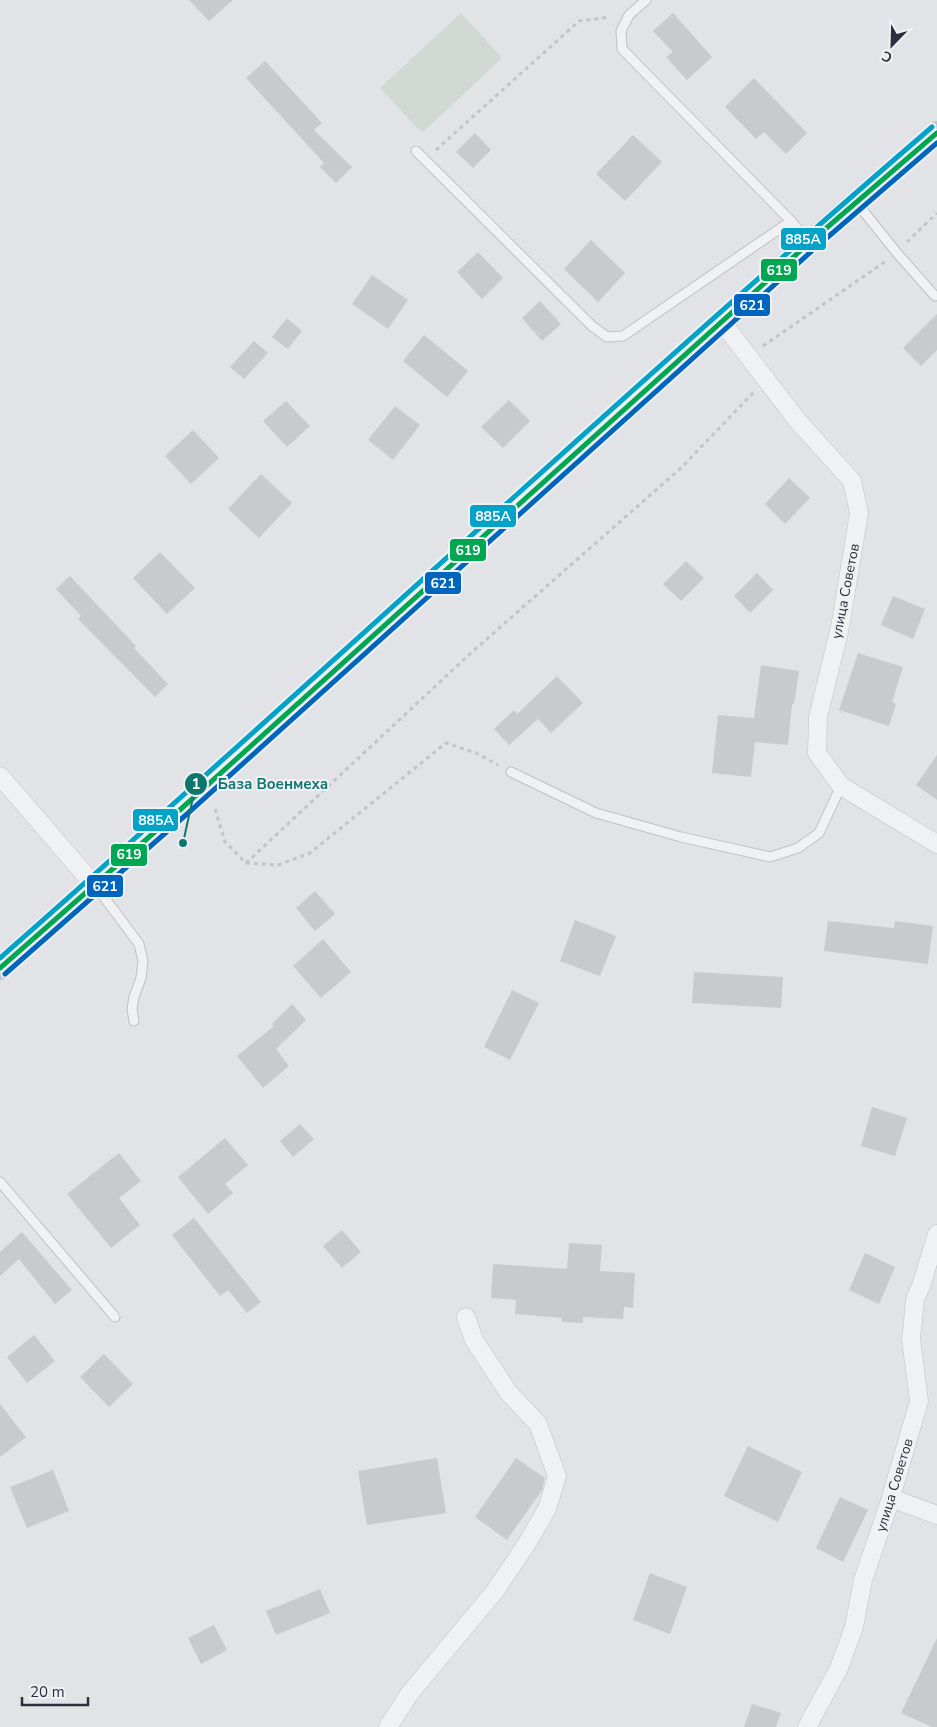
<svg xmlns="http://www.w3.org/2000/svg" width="937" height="1727" viewBox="0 0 937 1727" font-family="'Nunito Sans',sans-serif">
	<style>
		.park { fill: #d1d9d2 }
		.building { fill: #c9cace }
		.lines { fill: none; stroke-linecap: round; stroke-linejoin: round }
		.lane-casing { stroke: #bfc0c3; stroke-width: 11 }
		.street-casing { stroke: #bfc0c3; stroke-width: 19 }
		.path { stroke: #c3c4c9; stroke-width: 3; stroke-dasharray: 4 4; stroke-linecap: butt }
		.lane { stroke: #f0f1f3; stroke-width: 9 }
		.street { stroke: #f0f1f3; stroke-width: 18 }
		.secondary { stroke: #c2c3c8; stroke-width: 24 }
		.bus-1-casing { stroke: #eff1f5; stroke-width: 9 }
		.bus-2-casing { stroke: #eff1f5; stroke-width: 9 }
		.bus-3-casing { stroke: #eff1f5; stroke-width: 9 }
		.bus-1 { stroke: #00a651; stroke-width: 5 }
		.bus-2 { stroke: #0065bd; stroke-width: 5 }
		.bus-3 { stroke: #02a3c7; stroke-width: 5 }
		.labels { text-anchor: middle; stroke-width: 4; stroke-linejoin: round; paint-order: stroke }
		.street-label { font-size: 14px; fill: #2a2e3d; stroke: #eff1f5 }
		.leader { fill: none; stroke: #0f766e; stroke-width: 2 }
		.callout-dot { fill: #0f766e; stroke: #eff1f5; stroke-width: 2 }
		.mark-label { font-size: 15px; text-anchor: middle; font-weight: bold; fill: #fff }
		.callout-label { font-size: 15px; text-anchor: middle; font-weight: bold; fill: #0f766e; stroke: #eff1f5; stroke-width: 4; stroke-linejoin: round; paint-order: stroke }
		.line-badge { stroke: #eff1f5; stroke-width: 2 }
		.badge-label { font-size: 14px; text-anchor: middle; font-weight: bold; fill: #fff }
	</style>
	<rect width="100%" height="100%" fill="#e2e3e6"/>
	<path class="park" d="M461,13L502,58L422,133L380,88Z"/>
	<path class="building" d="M189,0H233L209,21Z
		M673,13L712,57L687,80L666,57L673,52L653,31Z
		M265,61L322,123L314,130L352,167L336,183L320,167L324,163L246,78Z
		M754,78L807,133L786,154L764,132L756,139L725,107Z
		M475,133L491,150L473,168L456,152Z
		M633,135L662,162L625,201L596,174Z
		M591,240L625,273L598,302L564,269Z
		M478,252L503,278L482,299L457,272Z
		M372,275L408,300L388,329L352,304Z
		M540,301L561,324L542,341L522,318Z
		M937,314V350L921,366L903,348Z
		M287,318L302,331L288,349L272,337Z
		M424,335L468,371L447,397L403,361Z
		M254,341L268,353L244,379L230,367Z
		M509,400L530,421L503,448L481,427Z
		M286,401L310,426L287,447L263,421Z
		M395,406L420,425L393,460L368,440Z
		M193,430L219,458L191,484L165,456Z
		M261,474L292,503L259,538L228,509Z
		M789,478L810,498L785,524L765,504Z
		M160,552L195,588L167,614L133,578Z
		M686,561L704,578L681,601L663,584Z
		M757,573L773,590L750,613L734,596Z
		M70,576L136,646L134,648L168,684L155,697L78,619L81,616L56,589Z
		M893,596L925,609L913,639L881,625Z
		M858,653L903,667L892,702L896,704L889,726L839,710Z
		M761,665L799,671L794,704H792L788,745L755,742L751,777L712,773L718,715L754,718Z
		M557,676L583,703L551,733L538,719L509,745L494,729L514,710L517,714Z
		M937,755V800L916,785Z
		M315,891L335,914L315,931L296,908Z
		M575,920L616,936L600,976L560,961Z
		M828,921L894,928L895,921L933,926L928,964L824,951Z
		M323,939L351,972L321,998L293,966Z
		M694,972L783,977L781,1008L692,1003Z
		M512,990L539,1003L510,1060L484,1047Z
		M292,1004L306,1020L276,1049L289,1066L263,1088L237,1056L274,1026L272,1024Z
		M872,1107L907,1118L895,1156L861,1146Z
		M300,1124L314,1139L293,1157L280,1141Z
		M225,1138L248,1165L225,1184L233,1193L208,1214L178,1177Z
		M119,1153L141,1181L119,1198L140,1225L111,1248L67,1194Z
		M194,1218L261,1302L247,1313L228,1290L220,1296L172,1235Z
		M342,1230L361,1252L342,1268L323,1246Z
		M22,1232L72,1290L55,1304L19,1259L0,1276V1252Z
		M569,1243L602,1245L600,1271L635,1273L633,1308L624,1307L623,1319L583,1317V1323L562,1322V1318L515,1314L516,1300L491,1298L493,1264L567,1269Z
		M865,1253L895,1267L879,1304L849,1290Z
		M34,1335L55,1361L27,1383L7,1357Z
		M104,1354L133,1384L109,1407L80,1377Z
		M0,1404L26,1437L0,1457Z
		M748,1446L802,1472L778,1522L724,1496Z
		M437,1458L446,1513L367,1525L358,1471Z
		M516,1458L545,1478L542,1490L507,1540L475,1517Z
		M53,1470L69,1511L27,1528L10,1487Z
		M840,1497L868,1510L843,1562L816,1548Z
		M650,1573L687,1587L670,1634L633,1620Z
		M320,1589L330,1613L276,1635L266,1611Z
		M214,1625L227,1650L201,1664L188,1638Z
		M937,1638V1727H932L901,1713Z
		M752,1704L781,1713L776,1727H744Z"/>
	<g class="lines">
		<g class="lane-casing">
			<path id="lane" d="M646,0L629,15L621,31L622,49L791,221L808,241
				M416,151L592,326L607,337L623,336L791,221
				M856,202L897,253L935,296
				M511,772L596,813L681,837L770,857L798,848L819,833L841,786
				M95,885L139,944L143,961L141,978L134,997L132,1009L134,1021
				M0,1182L115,1317"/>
		</g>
		<g class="street-casing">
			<path id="street" d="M722,322L797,420L852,481L859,513L840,627L818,717L817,753L841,786L937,844
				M0,776L94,885
				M891,1498L937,1515
				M388,1727L410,1693L495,1591L526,1545L547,1509L557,1476L538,1424L508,1392L474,1340L466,1317
				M807,1727L839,1668L854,1627L863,1580L889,1504L919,1401L911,1339L913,1321L915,1299L921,1286L937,1234"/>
		</g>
		<path class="path" d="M436,150L579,21L610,17
			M907,242L937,213
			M763,346L886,261
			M215,809L225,842L246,863L278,865L310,853L446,743L476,753L498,765
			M246,863L472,652L681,468L753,393"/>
		<use href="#lane" class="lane"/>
		<use href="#street" class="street"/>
		<path class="secondary" d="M0,968L182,808L809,243L937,133"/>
		<g class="bus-1-casing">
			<path id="bus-1" d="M0,968L182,808L809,243L937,133"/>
		</g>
		<g class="bus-2-casing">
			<path id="bus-2" d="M5,974L187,814L814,249L937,143"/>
		</g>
		<g class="bus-3-casing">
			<path id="bus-3" d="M0,958C313,683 616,399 932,127"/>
		</g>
		<use href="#bus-1" class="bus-1"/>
		<use href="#bus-2" class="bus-2"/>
		<use href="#bus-3" class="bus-3"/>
	</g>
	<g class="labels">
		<g class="street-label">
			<text transform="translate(845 591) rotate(-79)" y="5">улица Советов</text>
			<text transform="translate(894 1485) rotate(-73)" y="5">улица Советов</text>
		</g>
	</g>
	<path class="leader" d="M183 843L196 784"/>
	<g class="callout-dot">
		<circle cx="183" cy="843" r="5"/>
		<circle cx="196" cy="784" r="12"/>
	</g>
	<g class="mark-label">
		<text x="196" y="789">1</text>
	</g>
	<g class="callout-label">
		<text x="273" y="789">База Военмеха</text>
	</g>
	<g class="line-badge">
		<rect x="780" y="227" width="47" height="24" rx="5" fill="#02a3c7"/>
		<rect x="760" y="258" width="38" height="24" rx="5" fill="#00a651"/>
		<rect x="733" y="293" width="38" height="24" rx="5" fill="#0065bd"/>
		<rect x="469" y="504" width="48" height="24" rx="5" fill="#02a3c7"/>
		<rect x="449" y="538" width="38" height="24" rx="5" fill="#00a651"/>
		<rect x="424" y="571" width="38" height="24" rx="5" fill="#0065bd"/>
		<rect x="132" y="808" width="47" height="24" rx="5" fill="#02a3c7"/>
		<rect x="110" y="843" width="38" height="24" rx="5" fill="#00a651"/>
		<rect x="86" y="874" width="38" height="24" rx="5" fill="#0065bd"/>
	</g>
	<g class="badge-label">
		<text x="803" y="244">885А</text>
		<text x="779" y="275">619</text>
		<text x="752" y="310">621</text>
		<text x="493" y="521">885А</text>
		<text x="468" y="555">619</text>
		<text x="443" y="588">621</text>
		<text x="156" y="825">885А</text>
		<text x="129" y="859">619</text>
		<text x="105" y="891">621</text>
	</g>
	<g transform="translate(892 45) rotate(203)" stroke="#eff1f5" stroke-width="4" paint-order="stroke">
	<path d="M0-4L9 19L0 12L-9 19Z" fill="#2a2e3d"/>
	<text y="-8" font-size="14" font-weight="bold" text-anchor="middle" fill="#2a2e3d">С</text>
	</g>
	<path d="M22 1697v8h66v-8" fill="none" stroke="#2a2e3d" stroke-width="2.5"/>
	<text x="30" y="1697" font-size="15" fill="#2a2e3d" stroke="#eff1f5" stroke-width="4" paint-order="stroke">20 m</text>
</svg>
